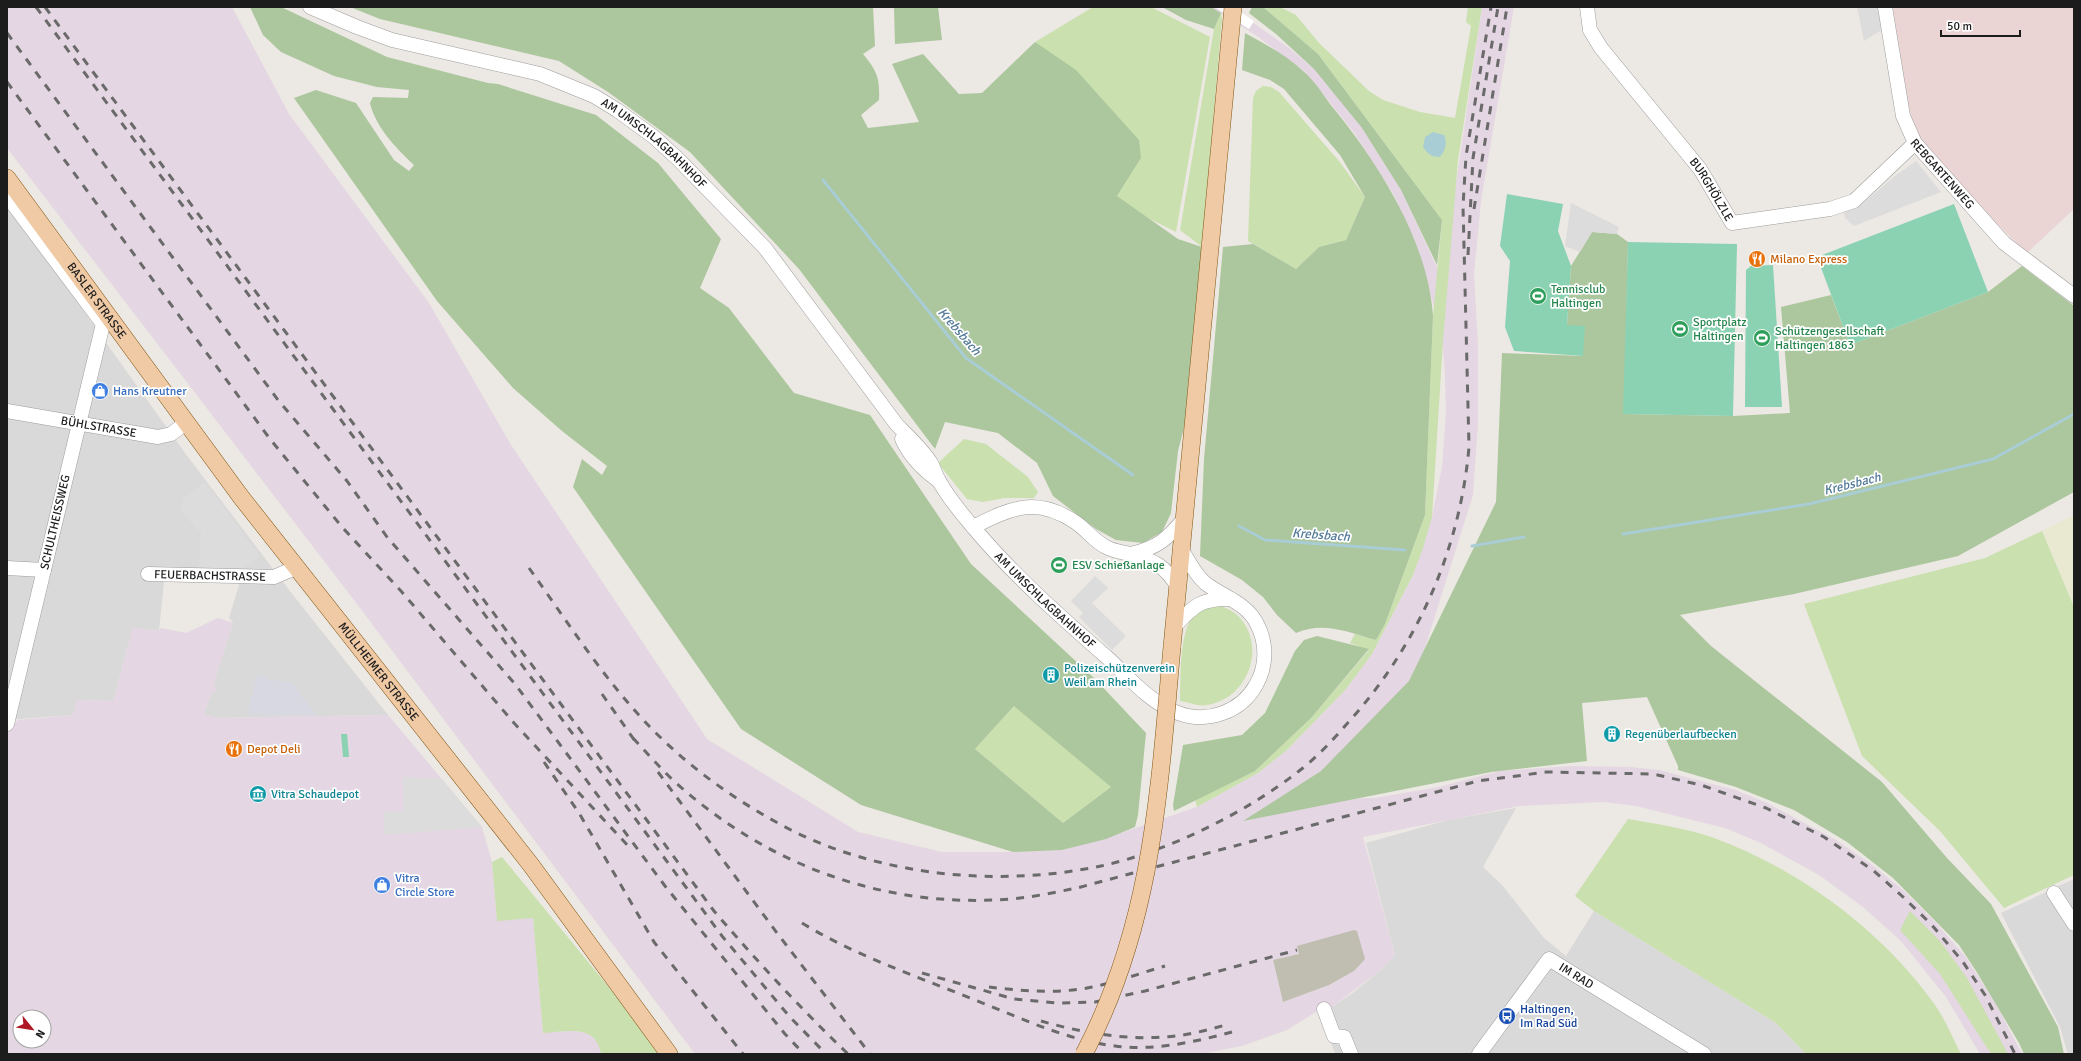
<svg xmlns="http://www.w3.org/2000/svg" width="2081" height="1061" viewBox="0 0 2081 1061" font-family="Signika,sans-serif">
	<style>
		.residential { fill: #dad9d9 }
		.commercial { fill: #ebd4d4 }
		.industrial { fill: #e4d6e2; fill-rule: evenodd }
		.construction { fill: #bfbeb0 }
		.farmland { fill: #e8e9d0 }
		.grass { fill: #cae0af }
		.forest { fill: #acc69d; fill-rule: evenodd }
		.pitch { fill: #8ad2b2 }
		.parking { fill: #dcdcdc }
		.plaza { fill: #d7d8e1 }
		.water { fill: #a9cdd4 }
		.pier { fill: #fff }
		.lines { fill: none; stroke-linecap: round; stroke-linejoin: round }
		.stream { stroke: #a9cdd4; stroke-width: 3 }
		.minor-casing { stroke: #9d9d9d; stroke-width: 15 }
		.major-casing { stroke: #815612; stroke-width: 18 }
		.minor { stroke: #fff; stroke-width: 14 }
		.major { stroke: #efcaa5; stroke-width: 17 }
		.rail { stroke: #6a6a6a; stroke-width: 3; stroke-dasharray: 8 8; stroke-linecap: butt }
		.major-bridge-casing { stroke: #815612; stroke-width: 18; stroke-linecap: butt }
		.major-bridge { stroke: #efcaa5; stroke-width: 17 }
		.labels { text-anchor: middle; stroke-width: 3.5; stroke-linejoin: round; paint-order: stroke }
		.street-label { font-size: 12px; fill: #1c1c1c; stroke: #fff }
		.food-label { font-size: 12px; fill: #c56008; stroke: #fff; text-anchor: start }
		.leisure-label { font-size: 12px; fill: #27864d; stroke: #fff; text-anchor: start }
		.shop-label { font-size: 12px; fill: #366cbe; stroke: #fff; text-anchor: start }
		.culture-label { font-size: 12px; fill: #0d838f; stroke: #fff; text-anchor: start }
		.transit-label { font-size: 12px; fill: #164399; stroke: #fff; text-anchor: start }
		.water-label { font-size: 13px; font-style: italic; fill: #527a98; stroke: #fff }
	</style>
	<rect width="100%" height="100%" fill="#ece8e3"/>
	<path class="residential" d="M7,208L27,232L185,453L286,586L388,715L216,718L204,714L212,692H215L217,687L213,686L233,623L229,618L243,572L165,571L159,631L133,628L113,701L78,700L73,715L7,720Z
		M1516,808L1483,867L1502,885L1544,938L1566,956L1594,911L1776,1023L1806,1054H1335L1319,1010L1332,1007L1354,992L1382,969L1395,955L1366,843L1448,820Z
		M2074,879V1054H2068L2060,1027L2001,913Z"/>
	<path class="commercial" d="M1893,7H2074V209L2027,253L1974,201L1919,139L1906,100Z"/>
	<path class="industrial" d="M7,7H232L289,114L429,303L511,445L707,739L858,832L942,852H1013L1062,850L1106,838L1197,807L1258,773L1287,750L1346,689L1372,654L1413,575L1432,517L1442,467L1446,414L1445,374L1442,337L1420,255L1394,195L1353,131L1304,71L1257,36L1211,7H1230L1238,12L1289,48L1314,69L1362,128L1401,190L1442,278L1482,7H1514L1481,201L1474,274L1478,347V423L1473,495L1412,689L1302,799L1375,798L1439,787L1500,771L1572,766L1630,767L1659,770L1735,790L1769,804L1836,840L1871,864L1903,890L1936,923L1965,956L1997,1006L2022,1054H1980L1946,997L1901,941L1863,907L1819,875L1761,843L1725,828L1636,806L1604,802L1519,806L1363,837L1395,955L1382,969L1332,1007L1319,1010L1287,1030L1242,1046L1201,1054H695L354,600L7,148ZM1297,946L1354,971L1329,985L1283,1002L1273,961L1299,954Z
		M218,618L233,623L213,686L217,687L215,693L212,692L204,714L216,718L388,715L482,827L492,862L497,920L533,917L543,1032L575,1031L588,1033L599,1043L601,1054H7V731L18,720L73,715L77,700L113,701L133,628L159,631L161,628L186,633ZM20,1017H44V1041H20Z"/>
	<path class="construction" d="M1354,930L1357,931L1365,959L1354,971L1329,985L1283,1002L1273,960L1299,954L1297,946Z"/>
	<path class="farmland" d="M2074,515V607L2042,531Z"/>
	<path class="grass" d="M1093,7H1151L1210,37L1176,232L1146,217L1117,196L1141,158L1035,42Z
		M1263,7H1280L1296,15L1319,43L1369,91L1383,100L1420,112L1455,118L1471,26L1466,22L1468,7H1482L1458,160L1443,341L1432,517L1423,548L1413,575L1372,654L1346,689L1287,750L1258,773L1197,807L1195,799L1255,771L1312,717L1369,650L1350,643L1355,634L1376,640L1385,624L1425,515L1433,316L1442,220L1318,54Z
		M1221,13L1222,19L1202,247L1180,230L1214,29Z
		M1263,86L1271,87L1279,92L1339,161L1365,197L1346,240L1319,247L1296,269L1248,241L1253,98L1256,91Z
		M964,439L986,444L1028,477L1038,492L1034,498H1005L983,502L967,499L938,463Z
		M2042,531L2074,607V875L2004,908L1940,831L1862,756L1804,604L1985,558Z
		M1221,606C1226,608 1233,611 1237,615C1268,644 1249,699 1207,705C1199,707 1188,702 1180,701C1181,676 1178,625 1199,609C1204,606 1215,606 1221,606Z
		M1015,705L1111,787L1063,823L975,749Z
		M1628,819C1656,824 1686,828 1714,838C1797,868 1880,929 1932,1001C1944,1016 1952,1037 1961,1054H1806L1776,1023L1594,911L1575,896Z
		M502,857L630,1013L660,1054H601C596,1023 566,1032 543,1033L533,918L497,921L492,862Z
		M1910,911L1940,941L1967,978L2008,1054H1991L1940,974L1900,930Z"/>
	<path class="forest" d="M250,7H281L387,57L488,83L498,84L596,115L658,163L721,239L700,288L729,308L794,393L870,415L971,564L1094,678L1146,733L1138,815L1135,827L1106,839L1062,850L1013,852L861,805L741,729L573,487L582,459L602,475L607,466L562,431L513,388L437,301L294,98L316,90L356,103L394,160L409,171L414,165C396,148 376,128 370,103L373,97L408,98L409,90L377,87L334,76L281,52L263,35ZM1014,706L1111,787L1063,823L975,749Z
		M350,7H873L875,46L863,54C877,71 880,78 879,100L861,115L868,128L919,122L892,64L923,54L959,94L982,93L1035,42L1076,70L1139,140L1141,158L1117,196L1178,239L1202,247L1186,420L1178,451L1171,513L1162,532L1143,543L1116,540L1096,529L1053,496L1037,463L998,433L945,422L935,449L799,269L690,152L608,92L559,61L380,19Z
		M894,7H938L942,40L895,44Z
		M1162,7H1211L1221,13L1214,29L1186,20Z
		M1252,7H1263L1318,54L1442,220L1437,265L1401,190L1362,128L1314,69L1276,34L1249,13Z
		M1245,33C1265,44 1286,55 1303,71C1314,80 1322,93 1330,104C1377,161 1428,240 1433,316L1425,515L1385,624L1376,640C1347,632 1324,621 1296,633L1277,615L1263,597L1242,580L1200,556L1204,459L1223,247L1253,244L1296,269L1319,247L1346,240L1365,197L1340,155L1284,89L1270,80L1242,70Z
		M1592,232L1617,234L1628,242L1624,414L1733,416L1790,413L1781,307L1831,295L1850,345L1988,292L2022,266L2074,306V492L1958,556L1794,594L1680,615L1711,646L1882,782L1947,858L1991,904L2058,1027L2064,1054H2024L2019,1043L1976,971L1959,945L1893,878L1847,842L1794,810L1736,787L1678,770V766L1647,697L1582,703L1587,761L1491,772L1243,821L1321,771L1409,681L1496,502L1502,353L1583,356L1567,325L1571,266Z
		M1317,636L1369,649L1312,717L1255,771L1174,811L1173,805L1183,745L1242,735L1265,713L1295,651L1304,640Z"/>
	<path class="pitch" d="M1507,194L1563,204L1558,231L1571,266L1567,325L1585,326L1583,356L1514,351L1505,327L1510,261L1500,246Z
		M1954,204L1988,292L1850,345L1817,257Z
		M1628,242L1737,244L1733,416L1623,414Z
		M1773,265L1782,407H1745L1746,270L1751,266Z
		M341,734H347L349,757H343Z"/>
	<path class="parking" d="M1857,7H1880L1883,29L1864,41Z
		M1916,161L1941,192L1854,226L1845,218L1844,211L1859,207L1895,176Z
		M1571,203L1619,227L1617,234L1592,232L1580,252L1565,246Z
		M205,482L260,556L242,569L199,567L201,530L196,529L181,509L184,498Z
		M1095,576L1108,588L1092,603L1126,636L1112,650L1079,617L1083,613L1071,601Z
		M403,777L442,779L482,827L384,835V812H403Z"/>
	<path class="plaza" d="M258,674L268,677V679L292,683L317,716L247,714Z"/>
	<path class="water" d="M1433,132L1444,135C1448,142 1445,151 1440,157C1431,157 1428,154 1423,147L1425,137Z"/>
	<path class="pier" d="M1216,7H1233L1254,21L1249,29L1216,8Z"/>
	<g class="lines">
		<path class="stream" d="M823,180L966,358L1133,475
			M1239,526L1265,540L1405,550
			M1623,534L1809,504L1993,459L2074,414
			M1472,546L1524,537"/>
		<g class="minor-casing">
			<g id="minor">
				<path id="s1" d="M310,7L357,27L392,40L540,74L594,96L617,110L654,137L678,159L765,248L897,425C909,437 922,449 931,463C934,469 936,476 939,481C948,497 961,513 973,527C1014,576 1062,618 1110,660C1130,679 1152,704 1178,713C1207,724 1241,712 1256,685C1267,666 1267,643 1257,624C1247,603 1223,597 1205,583C1195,574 1189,562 1182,550"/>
				<path id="s2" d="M1587,7L1590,30L1601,48L1700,169L1732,223L1830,209L1854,201L1915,143"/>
				<path id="s3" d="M1885,7L1903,116L1915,143L2004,243L2074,296"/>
				<path d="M7,196L103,324L7,724"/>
				<path id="s4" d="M7,411L158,437L171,434L186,423"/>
				<path d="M902,439C910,457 923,470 939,481"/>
				<path d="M973,527C1011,508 1036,496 1075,522C1086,529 1094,541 1106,547C1113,551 1122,552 1130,554C1154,560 1165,566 1178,587"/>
				<path d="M1130,554C1158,548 1167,539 1185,518"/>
				<path d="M7,568L44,570"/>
				<path id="s5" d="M148,574L274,577L295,568"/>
				<path d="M1175,626C1194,605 1202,598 1231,599"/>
				<path d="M2054,893L2074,924"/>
				<path d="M1324,1009L1334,1036L1344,1037L1351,1054"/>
				<path id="s6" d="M1479,1054L1549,959L1704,1054"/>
			</g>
		</g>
		<g class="major-casing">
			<g id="major">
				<path id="s7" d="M7,178L241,497L531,865L669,1054"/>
				<path d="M1172,647L1233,7"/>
			</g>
		</g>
		<use href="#minor" class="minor"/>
		<use href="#major" class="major"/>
		<path class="rail" d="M36,7L722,936L789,1016L826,1054
			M45,7L714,911C757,961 800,1008 848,1054
			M7,33L278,400L347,481L387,537L515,684L665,886L785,1034L804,1054
			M7,82L270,439L342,527L401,591L514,723L631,849
			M1474,209L1507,7
			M1468,255L1473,158L1498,7
			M529,568C567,621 605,681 651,728C692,770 739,803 791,830C885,877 1000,887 1101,866C1167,852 1247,812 1299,771C1316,758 1331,742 1345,726C1416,649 1460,551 1469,447L1463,206L1466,156L1491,7
			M602,694L635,741
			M633,738C647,753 660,768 675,782C768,866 885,909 1011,899C1034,897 1056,892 1077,888L1478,781L1547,772L1653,774L1701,785L1766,808L1824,837L1874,871L1902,896L1931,924L1963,962L1985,995L2015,1054
			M544,762L579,813L654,942L743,1054
			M658,772L777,933L870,1054
			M802,923C856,956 916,976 975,1000C1021,1018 1066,1040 1115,1046C1154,1051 1195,1042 1232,1032
			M922,973L1014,999L1058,1003L1095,1002L1145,991L1297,950
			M989,987C1022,991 1060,994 1092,987C1117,982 1141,973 1165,966
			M1041,1021C1079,1032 1123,1040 1163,1037C1186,1036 1208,1030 1229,1024"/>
		<g class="major-bridge-casing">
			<path id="major-bridge" d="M1084,1054C1153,922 1159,791 1172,647"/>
		</g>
		<use href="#major-bridge" class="major-bridge"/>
	</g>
	<defs>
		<g id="restaurant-disc" transform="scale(0.9)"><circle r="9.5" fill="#e8710a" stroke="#fff"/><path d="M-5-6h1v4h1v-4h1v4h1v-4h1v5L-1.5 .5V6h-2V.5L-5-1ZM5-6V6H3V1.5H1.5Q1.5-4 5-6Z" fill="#fff"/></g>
		<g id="stadium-disc" transform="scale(0.9)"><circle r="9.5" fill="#2e9e5b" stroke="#fff"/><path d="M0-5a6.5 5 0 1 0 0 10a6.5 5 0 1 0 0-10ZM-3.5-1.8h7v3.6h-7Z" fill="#fff"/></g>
		<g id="shop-disc" transform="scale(0.9)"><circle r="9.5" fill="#3f7fe0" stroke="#fff"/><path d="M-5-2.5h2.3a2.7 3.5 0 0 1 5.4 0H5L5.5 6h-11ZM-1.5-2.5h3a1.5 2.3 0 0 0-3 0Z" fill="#fff"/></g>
		<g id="building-disc" transform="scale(0.9)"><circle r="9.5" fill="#0f9aa8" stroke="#fff"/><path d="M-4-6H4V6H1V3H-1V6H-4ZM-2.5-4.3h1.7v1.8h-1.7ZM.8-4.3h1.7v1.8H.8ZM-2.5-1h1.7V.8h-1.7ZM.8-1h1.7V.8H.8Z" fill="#fff"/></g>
		<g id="museum-disc" transform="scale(0.9)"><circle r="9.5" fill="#0f9aa8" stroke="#fff"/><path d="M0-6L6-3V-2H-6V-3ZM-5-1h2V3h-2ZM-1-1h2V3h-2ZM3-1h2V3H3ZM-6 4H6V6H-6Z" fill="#fff"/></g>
		<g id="bus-disc" transform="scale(0.9)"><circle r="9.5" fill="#1a4fb4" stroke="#fff"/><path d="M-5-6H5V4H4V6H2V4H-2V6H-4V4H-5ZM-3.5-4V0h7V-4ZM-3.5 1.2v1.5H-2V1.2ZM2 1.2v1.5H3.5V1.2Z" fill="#fff"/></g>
	</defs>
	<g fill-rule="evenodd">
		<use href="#restaurant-disc" x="1757" y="259"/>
		<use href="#stadium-disc" x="1538" y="296"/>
		<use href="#stadium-disc" x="1680" y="329"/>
		<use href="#stadium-disc" x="1762" y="338"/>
		<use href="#shop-disc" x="100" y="391"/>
		<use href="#stadium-disc" x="1059" y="565"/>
		<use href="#building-disc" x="1051" y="675"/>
		<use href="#building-disc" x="1612" y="734"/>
		<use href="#restaurant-disc" x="234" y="749"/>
		<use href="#museum-disc" x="258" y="794"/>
		<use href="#shop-disc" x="382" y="885"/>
		<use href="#bus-disc" x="1507" y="1016"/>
	</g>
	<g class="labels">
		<g class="street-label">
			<text dy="4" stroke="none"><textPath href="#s1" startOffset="375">AM UMSCHLAGBAHNHOF</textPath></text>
			<text dy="4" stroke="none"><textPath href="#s3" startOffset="181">REBGARTENWEG</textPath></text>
			<text dy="4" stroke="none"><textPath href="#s2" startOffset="224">BURGHÖLZLE</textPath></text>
			<text dy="4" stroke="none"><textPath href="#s7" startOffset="152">BASLER STRASSE</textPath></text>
			<text dy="4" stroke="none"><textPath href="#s4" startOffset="93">BÜHLSTRASSE</textPath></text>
			<text transform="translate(55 522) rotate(-77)" y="4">SCHULTHEISSWEG</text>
			<text dy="4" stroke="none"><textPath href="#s5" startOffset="62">FEUERBACHSTRASSE</textPath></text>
			<text dy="4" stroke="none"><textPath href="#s1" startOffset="980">AM UMSCHLAGBAHNHOF</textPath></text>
			<text dy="4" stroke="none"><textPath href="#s7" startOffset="618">MÜLLHEIMER STRASSE</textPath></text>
			<text dy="4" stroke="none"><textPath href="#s6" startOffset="150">IM RAD</textPath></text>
		</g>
		<g class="food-label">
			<text x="1770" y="263">Milano Express</text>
			<text x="247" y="753">Depot Deli</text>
		</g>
		<g class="leisure-label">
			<text x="1551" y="293">Tennisclub<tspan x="1551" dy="14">Haltingen</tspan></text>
			<text x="1693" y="326">Sportplatz<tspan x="1693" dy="14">Haltingen</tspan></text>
			<text x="1775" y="335">Schützengesellschaft<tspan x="1775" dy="14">Haltingen 1863</tspan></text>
			<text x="1072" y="569">ESV Schießanlage</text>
		</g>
		<g class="shop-label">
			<text x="113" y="395">Hans Kreutner</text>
			<text x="395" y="882">Vitra<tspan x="395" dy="14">Circle Store</tspan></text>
		</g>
		<g class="culture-label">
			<text x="1064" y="672">Polizeischützenverein<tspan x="1064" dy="14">Weil am Rhein</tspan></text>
			<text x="1625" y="738">Regenüberlaufbecken</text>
			<text x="271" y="798">Vitra Schaudepot</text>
		</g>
		<g class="transit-label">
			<text x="1520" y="1013">Haltingen,<tspan x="1520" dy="14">Im Rad Süd</tspan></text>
		</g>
		<g class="water-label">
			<text transform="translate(960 331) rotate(49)" y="5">Krebsbach</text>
			<text transform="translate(1852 483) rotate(-14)" y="5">Krebsbach</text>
			<text transform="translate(1321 534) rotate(4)" y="5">Krebsbach</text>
		</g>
	</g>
	<rect width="2081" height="1061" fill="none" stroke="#1c1c1c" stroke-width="16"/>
	<g transform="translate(32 1029) rotate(120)"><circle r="19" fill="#ffffff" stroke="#a4a4a4"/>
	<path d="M0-3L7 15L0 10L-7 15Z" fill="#af1923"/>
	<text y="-6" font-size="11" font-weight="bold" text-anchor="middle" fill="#1c1c1c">N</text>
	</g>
	<path d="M1941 30v6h79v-6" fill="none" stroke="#1c1c1c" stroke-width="2"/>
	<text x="1947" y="30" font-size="12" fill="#1c1c1c" stroke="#ffffff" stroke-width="3" paint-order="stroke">50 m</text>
</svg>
